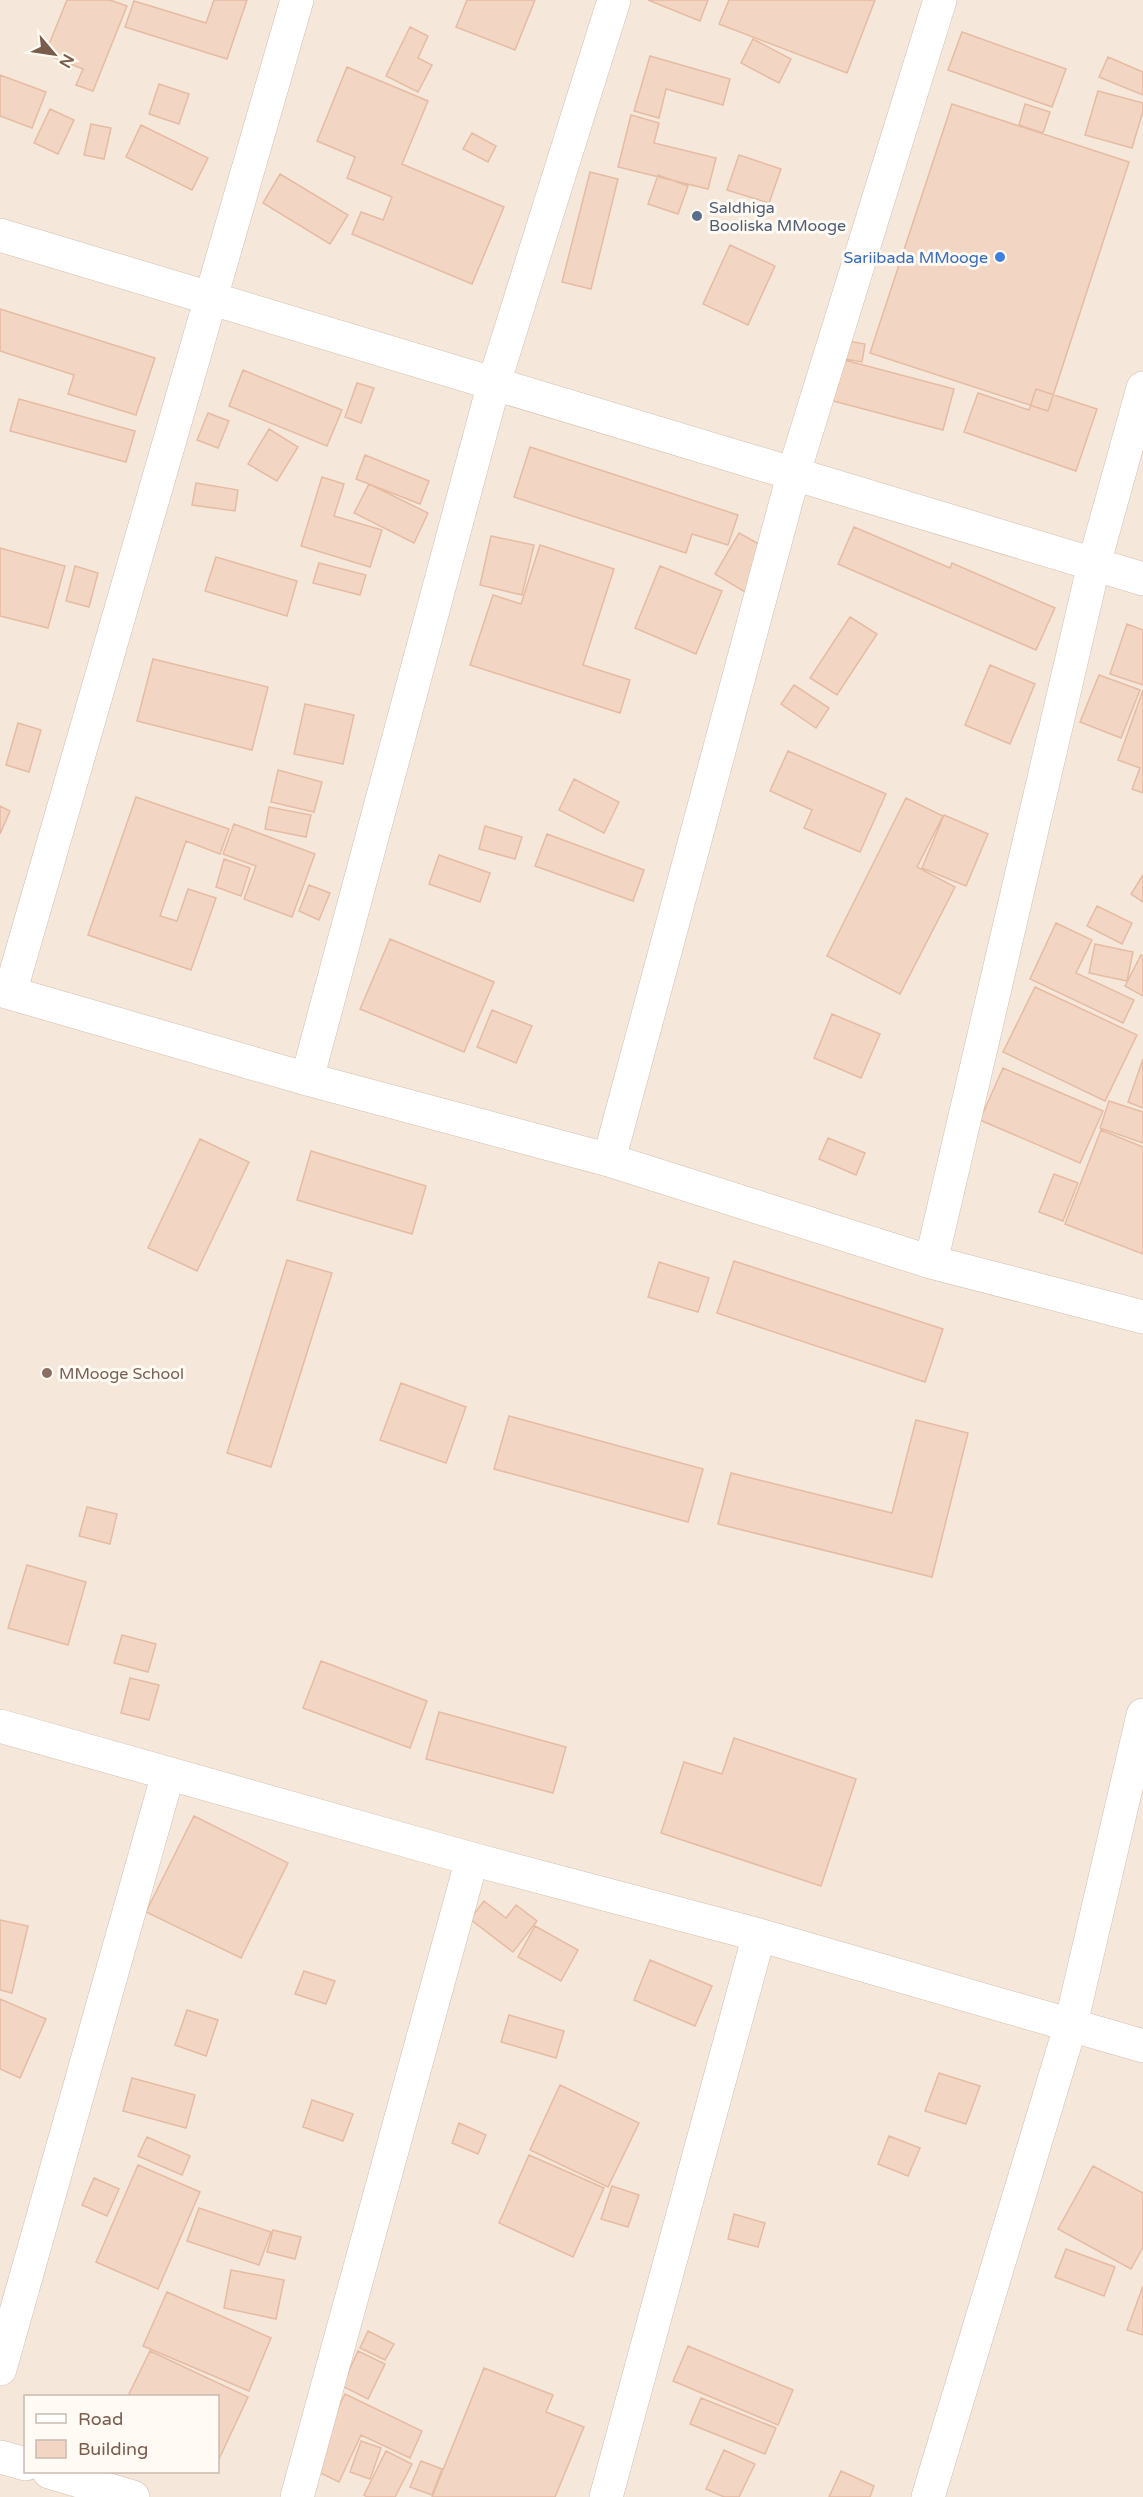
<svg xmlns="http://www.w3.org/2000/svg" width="1143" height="2497" viewBox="0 0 1143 2497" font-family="'Varela Round',sans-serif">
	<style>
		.residential { fill: #f5e8da; fill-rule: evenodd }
		.building { fill: #f3d5c3; stroke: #e6bba3; stroke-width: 1.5 }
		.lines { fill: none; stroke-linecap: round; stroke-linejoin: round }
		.minor-casing { stroke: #d1beb0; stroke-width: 34 }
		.minor { stroke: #fff; stroke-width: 33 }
		.service-dot { fill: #5c6f8a; stroke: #fffaf3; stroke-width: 2 }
		.shop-dot { fill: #3f7fe0; stroke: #fffaf3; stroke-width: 2 }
		.education-dot { fill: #8d6e63; stroke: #fffaf3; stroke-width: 2 }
		.labels { text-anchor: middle; stroke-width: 6; stroke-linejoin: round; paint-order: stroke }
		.service-label { font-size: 16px; fill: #4e5e75; stroke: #fffaf3; text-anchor: start }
		.shop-label { font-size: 16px; fill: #366cbe; stroke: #fffaf3; text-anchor: end }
		.education-label { font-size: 16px; fill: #785e54; stroke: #fffaf3; text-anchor: start }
	</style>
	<rect width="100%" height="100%" fill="#fdf6ec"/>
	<path class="residential" d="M0,0H1143V2497H0ZM26,2396H218V2472H26Z"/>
	<path class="building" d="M67,0H110L127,6L93,91L76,85L83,69L45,54Z
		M214,0H247L227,59L125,27L134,1L206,23Z
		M467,0H535L515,50L456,27Z
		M648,0H708L700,21Z
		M729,0H875L847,73L719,24Z
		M410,27L428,36L418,58L432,65L418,92L386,76Z
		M962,32L1066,69L1052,107L948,70Z
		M753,39L791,59L779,83L741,63Z
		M650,56L730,79L723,105L666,89L659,118L634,111Z
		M1108,57L1143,72V95L1099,77Z
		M347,67L428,101L402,164L504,207L472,284L352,234L361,212L383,220L392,197L347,178L355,157L317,141Z
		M0,75L46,92L32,128L0,116Z
		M159,84L189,94L179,124L149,114Z
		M1098,91L1143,103V111L1132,148L1085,135Z
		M952,104L1129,162L1048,411L870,353Z
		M1025,104L1050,112L1043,133L1019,125Z
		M50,109L74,120L58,154L34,143Z
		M631,115L659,123L654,143L716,158L708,189L618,167Z
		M91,124L111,128L104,159L84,155Z
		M141,125L208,158L192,190L126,157Z
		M472,133L496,146L488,162L463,149Z
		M739,155L781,169L769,203L727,190Z
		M590,172L618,179L591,289L562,282Z
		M280,174L348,215L330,244L263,203Z
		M658,175L688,186L678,214L648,204Z
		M730,245L775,266L748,325L703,304Z
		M0,309L155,358L136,415L68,394L74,375L0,351Z
		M837,339L865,344L862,362L834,357Z
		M833,357L954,389L943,430L822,398Z
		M243,370L342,410L327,446L229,406Z
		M357,383L374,388L361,423L345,417Z
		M1036,389L1097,409L1076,471L964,432L978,393L1029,410Z
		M19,399L135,431L126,462L10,431Z
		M208,413L229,421L218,448L197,440Z
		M269,429L298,447L277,481L248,464Z
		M530,447L738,515L728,545L692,534L686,553L514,497Z
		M365,455L429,481L420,504L356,479Z
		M322,477L344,484L334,516L382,530L370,567L301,546Z
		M196,483L238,490L235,511L192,505Z
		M369,484L428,513L414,543L354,513Z
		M854,527L950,568L952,563L1055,608L1036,650L838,564Z
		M739,533L775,553L750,595L715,574Z
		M491,536L534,545L522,595L480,585Z
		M540,545L614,569L583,665L630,680L620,713L470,665L493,595L521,604Z
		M0,548L65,566L48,628L0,616Z
		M216,557L297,581L287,616L205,591Z
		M319,563L366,575L360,595L313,583Z
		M75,566L98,573L89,607L66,601Z
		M660,566L722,591L696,654L635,628Z
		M850,617L877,634L837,695L810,678Z
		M1127,624L1143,630V685L1110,674Z
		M153,659L268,687L252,750L137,721Z
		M990,665L1035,684L1010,744L965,725Z
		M1099,675L1140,690L1121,738L1080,722Z
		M794,685L829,708L816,728L781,704Z
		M1143,690V793L1132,789L1140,768L1118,760Z
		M305,704L354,715L343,764L294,754Z
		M18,723L41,730L29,772L6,765Z
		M788,751L886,794L860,852L804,828L812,810L770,791Z
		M278,770L322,782L314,812L271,802Z
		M574,779L619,802L604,833L559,810Z
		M136,797L229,829L220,854L186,841L160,916L177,921L188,889L216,898L191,970L88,935Z
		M906,798L943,816L917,867L955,887L900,994L827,956Z
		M0,806L10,811L0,834Z
		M269,807L311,815L306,837L265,829Z
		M944,815L988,834L966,886L922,868Z
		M234,824L315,854L292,917L244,899L256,866L223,854Z
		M485,826L522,837L515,859L479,849Z
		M547,834L644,870L633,901L535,866Z
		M439,855L490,873L480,902L429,884Z
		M224,859L250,868L241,896L216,887Z
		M1143,875V902L1131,894Z
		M309,885L330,893L319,920L299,911Z
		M1097,906L1132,923L1122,944L1087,926Z
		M1056,923L1092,940L1076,973L1134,1000L1123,1023L1030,979Z
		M390,939L494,982L464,1052L360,1009Z
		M1095,944L1133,952L1127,981L1089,973Z
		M1141,955L1143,956V996L1125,986Z
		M1035,987L1137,1035L1105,1101L1003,1052Z
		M492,1010L532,1026L516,1063L477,1047Z
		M832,1014L880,1034L861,1078L814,1058Z
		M1143,1059V1108L1128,1102Z
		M1003,1068L1103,1111L1080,1163L980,1120Z
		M1109,1101L1143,1112V1143L1100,1128Z
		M1101,1130L1143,1147V1254L1065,1224Z
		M828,1138L865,1153L856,1175L819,1159Z
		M200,1139L249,1162L197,1271L148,1248Z
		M311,1151L426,1186L412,1234L297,1200Z
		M1054,1174L1078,1183L1063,1221L1039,1212Z
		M287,1260L332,1273L271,1467L227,1453Z
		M734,1261L943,1329L925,1382L717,1313Z
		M659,1262L709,1278L698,1312L648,1297Z
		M401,1383L466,1407L446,1463L380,1440Z
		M509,1416L703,1469L688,1522L494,1469Z
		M916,1420L968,1433L932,1577L718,1524L731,1473L892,1513Z
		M87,1507L117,1514L110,1544L79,1536Z
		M27,1565L86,1582L68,1645L8,1628Z
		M122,1635L156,1644L148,1672L114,1663Z
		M321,1661L427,1701L410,1748L303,1708Z
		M130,1678L159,1685L149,1720L121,1713Z
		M439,1712L566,1747L553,1793L426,1759Z
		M734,1738L856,1779L821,1886L661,1833L684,1762L722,1774Z
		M194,1816L288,1863L241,1958L146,1912Z
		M484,1901L506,1918L516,1905L537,1921L513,1952L470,1919Z
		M0,1920L28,1926L12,1993L0,1990Z
		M535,1926L578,1950L561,1981L518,1957Z
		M650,1960L712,1986L695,2026L634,2000Z
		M304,1971L335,1981L326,2004L295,1994Z
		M0,1999L46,2019L20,2078L0,2069Z
		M187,2010L218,2020L206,2056L175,2045Z
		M509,2015L564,2031L556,2058L501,2042Z
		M939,2073L980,2086L966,2124L925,2111Z
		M132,2078L195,2095L186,2128L123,2111Z
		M560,2085L639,2123L608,2187L530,2150Z
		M312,2100L353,2114L343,2141L303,2127Z
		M459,2123L486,2135L478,2154L452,2143Z
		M889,2136L920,2148L908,2176L878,2164Z
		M147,2137L190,2156L182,2175L138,2156Z
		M529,2155L604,2188L573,2257L499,2223Z
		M138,2165L200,2192L158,2289L96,2262Z
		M1093,2166L1143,2193V2247L1131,2269L1058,2229Z
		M94,2178L119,2189L107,2216L82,2205Z
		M612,2186L639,2195L628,2227L601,2219Z
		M199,2208L271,2232L259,2265L187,2241Z
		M734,2214L765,2223L758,2247L728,2239Z
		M273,2230L301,2237L295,2259L267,2252Z
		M1066,2249L1115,2267L1104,2296L1055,2277Z
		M231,2270L284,2280L276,2319L224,2308Z
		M1143,2286V2335L1127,2330Z
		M167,2292L271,2338L249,2391L143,2346Z
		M368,2331L394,2344L385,2360L360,2348Z
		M688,2346L793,2390L778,2425L673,2381Z
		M150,2351L248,2397L219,2459H218V2396H128Z
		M358,2351L385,2364L368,2399L342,2386Z
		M484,2368L553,2395L546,2412L584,2427L555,2497H432Z
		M345,2394L422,2431L410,2458L361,2435L339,2482L310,2468Z
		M701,2398L776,2428L765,2454L690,2424Z
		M361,2441L381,2448L370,2479L350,2472Z
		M724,2450L755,2464L739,2497H724L706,2489Z
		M386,2451L412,2464L395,2497H367L364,2495Z
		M421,2461L442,2469L432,2495L410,2487Z
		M841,2471L874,2486L870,2497H829Z"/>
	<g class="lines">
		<g class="minor-casing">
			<path id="minor" d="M0,235L1143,579
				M0,990L307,1079L609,1160L931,1262L1143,1317
				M10,993L297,0
				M307,1079L494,383L614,0
				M609,1160L794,472L940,0
				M931,1262L1094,564L1143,388
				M0,1726L472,1859L759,1935L1143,2046
				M0,2369L168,1774
				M0,2457L26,2464
				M49,2472L133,2497
				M297,2497L472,1859
				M606,2497L759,1935
				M928,2497L1071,2024L1143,1715"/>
		</g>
		<use href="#minor" class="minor"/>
	</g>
	<circle class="service-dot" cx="697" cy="216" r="6"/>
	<circle class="shop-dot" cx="1000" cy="257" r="6"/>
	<circle class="education-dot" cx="47" cy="1373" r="6"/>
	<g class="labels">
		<g class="service-label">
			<text x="709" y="213">Saldhiga<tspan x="709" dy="18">Booliska MMooge</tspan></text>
		</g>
		<g class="shop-label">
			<text x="988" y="263">Sariibada MMooge</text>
		</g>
		<g class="education-label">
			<text x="59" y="1379">MMooge School</text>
		</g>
	</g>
	<rect x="24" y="2395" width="195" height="78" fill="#fffaf3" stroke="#cabbb1" stroke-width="1.5"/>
	<rect x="36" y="2414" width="30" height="9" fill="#ffffff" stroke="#cabbb1" stroke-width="1.5"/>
	<text x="78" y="2425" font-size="18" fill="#7a5c4d">Road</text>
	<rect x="36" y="2440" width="30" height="18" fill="#f3d5c3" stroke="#cabbb1" stroke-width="1.5"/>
	<text x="78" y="2455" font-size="18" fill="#7a5c4d">Building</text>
	<g transform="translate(54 54) rotate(119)" stroke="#fffaf3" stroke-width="4.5" paint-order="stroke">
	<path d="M0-4.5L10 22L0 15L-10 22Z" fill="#7a5c4d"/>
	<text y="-9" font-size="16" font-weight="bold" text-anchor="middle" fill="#7a5c4d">N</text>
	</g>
</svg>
